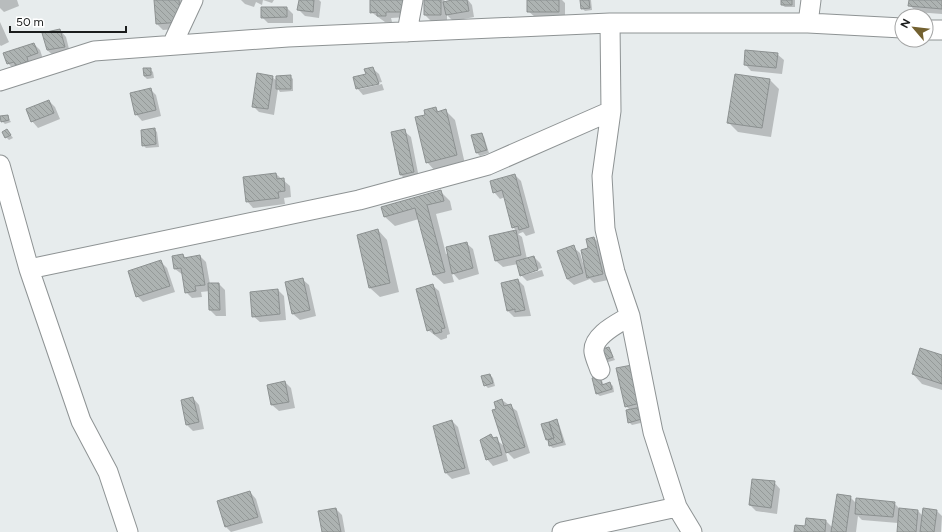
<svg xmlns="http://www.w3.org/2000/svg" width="942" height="532" viewBox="0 0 942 532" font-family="Figtree,sans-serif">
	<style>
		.shadow { fill: #0003 }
		.building { fill: url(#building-back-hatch); stroke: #8c9191 }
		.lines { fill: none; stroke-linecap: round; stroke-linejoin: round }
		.street-casing { stroke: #8e9394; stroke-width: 21 }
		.street { stroke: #fff; stroke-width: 19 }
	</style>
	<defs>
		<pattern id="building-back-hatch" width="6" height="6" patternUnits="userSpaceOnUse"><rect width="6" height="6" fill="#adb3b2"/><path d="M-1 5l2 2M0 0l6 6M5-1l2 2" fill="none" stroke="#949998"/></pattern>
	</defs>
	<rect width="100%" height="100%" fill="#e7eced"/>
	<path class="shadow" d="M0,0H17L19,6L4,12L0,8Z
		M155,0H182L185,2L187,28L163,30L157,24Z
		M241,0H263L262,5L256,2L254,7L245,4Z
		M263,0H274L272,3Z
		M300,0H319L321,2L319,18L305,16L299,10Z
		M371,0H407L409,17L391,18L392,22H385L371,12Z
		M426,0H444L446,2L452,0H468L472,5L474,17L453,21L447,15V21H431L425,15Z
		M528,0H562L565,3V18L535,17L528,11Z
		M581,0H591L592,10L585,11L582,8Z
		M782,0H795V7H785L782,5Z
		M910,0H942V14L916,12L910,5Z
		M287,8L293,14V23H268L262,17Z
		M0,22L9,42L1,46L0,45Z
		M60,30L66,37L70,53L54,56L47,50Z
		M34,44L40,50L43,59L14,70L8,63Z
		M777,54L784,60L782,74L751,71L745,64Z
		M372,68L379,74L382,82L360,87V89L382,84L384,90L363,95L357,88Z
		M150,69L153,72L154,78L147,79L144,76Z
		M290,76L293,79V91L280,92L278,89L274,115L259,112L253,106L272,77L277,81Z
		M770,80L779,89L771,137L738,132L728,122Z
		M150,89L156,95L161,116L142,121L136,114Z
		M49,101L55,107L60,119L38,128L32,121Z
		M436,108L439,112L445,110L455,120L465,164L436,172L427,162L426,115Z
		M7,116L11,122L5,124L2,121Z
		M154,129L157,132L159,147L146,148L143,145Z
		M7,130L13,138L9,140L6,137Z
		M404,131L411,137L419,178L407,181L400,174Z
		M481,134L484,137L489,153L480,156L477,153L472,136Z
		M276,174L290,186L291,197L284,198L285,204L253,208L247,201Z
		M515,175L521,181L535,233L526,236L523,232L518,234L522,237L527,259L534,257L540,263L542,268L524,273V275L542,270L544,276L527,281L521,275L518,264L503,267L496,261L491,237L516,230L513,227L505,197L500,199L494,192Z
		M440,191L450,201L452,210L436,214L446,254L466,243L473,249L479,274L459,280L451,271L454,282L444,284L434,275L419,219L395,226L385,217L383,207Z
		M378,230L387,240L399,292L380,297L370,288L358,235Z
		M594,238L600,244L608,280L594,283L590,279L574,285L567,279L573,247L580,253L583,263H585Z
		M183,255L186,258L200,256L206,262L210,284H219L225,290L226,316H216L210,310V291L201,292L202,297L192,298L186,292L183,275L175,269L173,257Z
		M161,262L167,268L175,292L143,302L137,296Z
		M302,279L309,285L316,316L300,320L293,314Z
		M518,280L524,286L531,316L514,317L508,311Z
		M432,285L439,291L450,334L447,335V338L441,340L428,330Z
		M278,290L284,296L286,320L260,322L253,316Z
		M609,348L615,360L605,363L604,354Z
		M942,356V390L922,384L913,374Z
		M631,366L645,422L632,425L629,422L630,410L626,406Z
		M490,375L493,378L495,386L488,388L485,385Z
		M600,377L604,385L610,383L613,386L614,392L600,396L597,394Z
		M285,382L291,388L295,408L279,411L272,405Z
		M193,398L199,405L204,429L193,431L187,425L182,401Z
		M502,400L517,411L530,453L514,459L505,450L508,461L493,466L487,459L491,435L505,447L497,409Z
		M452,421L458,427L470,474L452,479L446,473Z
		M556,421L559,424L566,445L553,448L550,446L542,425Z
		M774,482L780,489L777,514L756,511L750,505Z
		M250,492L256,499L263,523L231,532L226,527L218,502Z
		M850,497L857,504L894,503L900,509L918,511L923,516L924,509L937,511L942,516L941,532H898V523L862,520L858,516L856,532H795L826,521L833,528Z
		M336,509L342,515L345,532H323Z"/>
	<path class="building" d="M154,0H179L181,22L156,24Z
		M299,0H314L313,12L297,10Z
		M370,0H403L404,12H386V16H377V12L370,13Z
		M424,0H441V15H424Z
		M452,0H467L469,11L446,15L443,2Z
		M527,0H559V12H527Z
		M580,0H589L590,8L581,9Z
		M781,0H792V5H781Z
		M909,0H942V9L908,6Z
		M261,7H287V17L261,18Z
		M60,29L65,47L47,50L42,33Z
		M34,43L38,53L27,57L28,61L16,66L14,62L7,64L3,53Z
		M745,50L778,53L776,68L744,65Z
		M373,67L379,84L356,89L353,77L366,74L364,69Z
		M143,68H151V75L144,76Z
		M257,73L273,76L268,109L252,107Z
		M735,74L770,79L762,128L727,123Z
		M291,75V89H276V76Z
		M151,88L156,110L135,115L130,93Z
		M49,100L54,113L31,122L26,109Z
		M436,107L437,112L446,109L457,155L426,163L415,117L425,115L424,110Z
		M8,115L9,120L1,122L0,116Z
		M155,128L156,144L142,146L141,130Z
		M7,129L11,135L5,138L2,132Z
		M405,129L414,172L400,175L391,132Z
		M482,133L487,150L476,153L471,135Z
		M276,173L277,179L284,178L285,191L278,192L279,198L246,202L243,177Z
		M515,174L529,227L519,230L518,226L512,228L502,190L493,193L490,181Z
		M441,190L444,201L427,205L445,272L433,275L415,208L384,217L381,207Z
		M378,229L390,283L369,288L357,235Z
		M516,230L521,255L495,261L489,236Z
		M594,237L603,274L587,278L581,250L588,248L586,239Z
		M467,242L473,268L452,274L446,247Z
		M574,245L583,273L567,279L557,251Z
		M183,254L184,258L200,255L205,285L195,286L196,291L185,293L181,268L174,269L172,256Z
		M534,256L538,270L520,276L516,261Z
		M161,260L170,286L136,297L128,271Z
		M303,278L310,310L292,314L285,282Z
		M518,279L525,310L515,312V309L507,311L501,283Z
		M208,283H219L220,310H209Z
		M433,284L445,328L441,329L442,332L434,334L432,329L427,331L416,289Z
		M278,289L280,314L252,317L250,292Z
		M609,347L613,357L602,361V349Z
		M920,348L942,355V384L912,374Z
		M632,365L640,403L625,407L616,368Z
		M490,374L493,383L484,386L481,376Z
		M600,376L602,385L610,382L612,389L596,394L592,378Z
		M285,381L289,402L271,405L267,385Z
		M193,397L199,422L186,425L181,400Z
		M502,399L504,406L511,404L525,447L506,453L492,410L496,409L494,402Z
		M642,407L645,418L628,423L626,410Z
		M557,419L563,442L549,446L548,440L554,438L549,422Z
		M452,420L465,468L445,473L433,426Z
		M549,422L554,438L546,440L541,424Z
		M491,434L493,438L497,437L502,455L486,460L480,440Z
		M752,479L775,481L771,508L749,505Z
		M250,491L258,517L225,527L217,501Z
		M837,494L851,496L846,532H831Z
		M856,498L895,502L893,517L855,514Z
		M336,508L341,532H322L318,511Z
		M899,508L918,510L916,532H897Z
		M923,508L937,510L934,532H920Z
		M806,518L826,520L825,532H794L795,525L805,526Z"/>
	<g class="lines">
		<g class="street-casing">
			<path id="street" d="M610,23L611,111L602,176L605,229L615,272L630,316L653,432L677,507L692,532
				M808,23L811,0
				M926,30H942
				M407,32L413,0
				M172,45L193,0
				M0,81L94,51L288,37L610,23H808L902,28
				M0,165L29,269L81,421L108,472L128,532
				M29,269L359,200L488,165L611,111
				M600,370C598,364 595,358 594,352C592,335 619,323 630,316
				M562,532L677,507"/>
		</g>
		<use href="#street" class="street"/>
	</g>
	<g transform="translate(914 28) rotate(298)"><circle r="19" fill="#ffffff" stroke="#a3a4a4"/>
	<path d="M0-3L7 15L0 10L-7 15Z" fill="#736130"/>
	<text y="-6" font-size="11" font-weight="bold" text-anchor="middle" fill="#1a1c1c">N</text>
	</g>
	<path d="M10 26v6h116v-6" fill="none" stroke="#1a1c1c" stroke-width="2"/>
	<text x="16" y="26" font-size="12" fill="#1a1c1c" stroke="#ffffff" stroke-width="3" paint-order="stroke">50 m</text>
</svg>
